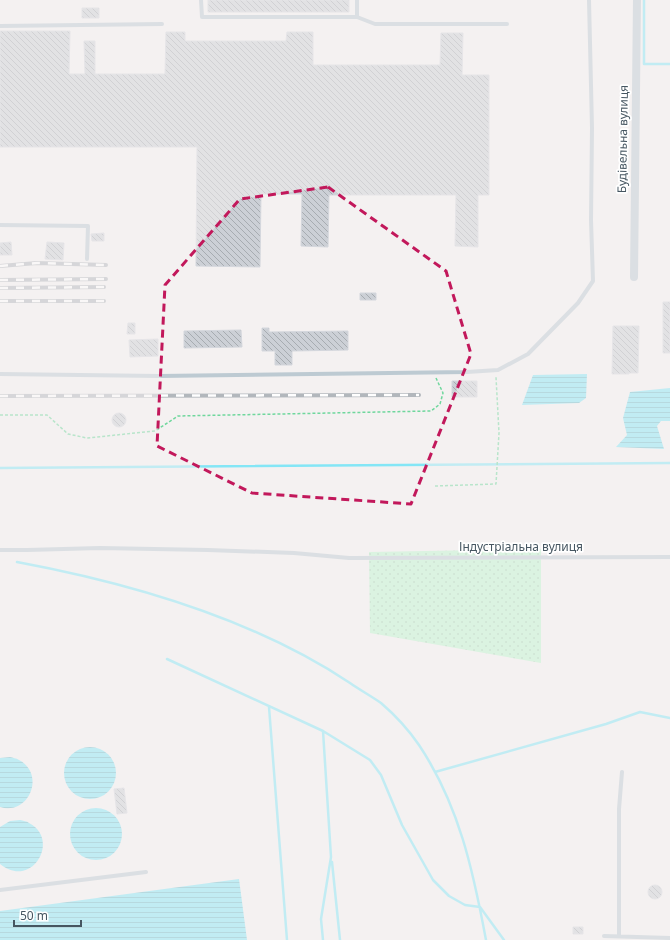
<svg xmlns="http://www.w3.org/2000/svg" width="670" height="940" viewBox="0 0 670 940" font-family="'Noto Sans',sans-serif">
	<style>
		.green { fill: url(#green-dots) }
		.water { fill: url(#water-rules) }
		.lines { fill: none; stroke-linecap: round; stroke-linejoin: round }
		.stream { stroke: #84e6f6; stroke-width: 2.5 }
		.building { fill: url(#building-back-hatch); stroke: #d4d7dd }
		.path { stroke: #6fd79d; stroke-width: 1.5; stroke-dasharray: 3 2; stroke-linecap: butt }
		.service { stroke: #bdcad2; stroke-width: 4 }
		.minor { stroke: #bdcad2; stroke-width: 8 }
		.rail-casing { stroke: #b2b7bc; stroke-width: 4 }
		.rail { stroke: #fff; stroke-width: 2.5; stroke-dasharray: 8; stroke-linecap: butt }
		.marked { fill: none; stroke: #c2185b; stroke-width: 3; stroke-dasharray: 8 5; stroke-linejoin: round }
		.labels { text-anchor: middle; stroke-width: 3.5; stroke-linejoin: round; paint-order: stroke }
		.street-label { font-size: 12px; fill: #465661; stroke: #fff }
	</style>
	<defs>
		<pattern id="green-dots" width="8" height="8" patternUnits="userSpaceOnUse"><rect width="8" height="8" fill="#bcf5ce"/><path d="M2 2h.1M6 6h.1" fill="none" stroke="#a3d4b3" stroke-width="1.8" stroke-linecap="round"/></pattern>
		<pattern id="water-rules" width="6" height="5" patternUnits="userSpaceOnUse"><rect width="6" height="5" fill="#84e6f6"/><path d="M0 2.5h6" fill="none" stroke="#6ebdcb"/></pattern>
		<pattern id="building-back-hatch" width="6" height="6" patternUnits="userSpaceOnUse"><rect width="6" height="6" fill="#ccd0d6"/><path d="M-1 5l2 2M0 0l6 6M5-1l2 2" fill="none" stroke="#a7acb1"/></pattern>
	</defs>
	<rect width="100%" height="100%" fill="#f4f1f1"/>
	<path class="green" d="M541,549V663L370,633L369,552Z"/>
	<path class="water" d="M587,374L586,398L579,403L522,405L533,375Z
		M670,388V421H661L657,426L664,449L616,447L627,435L623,418L630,392Z
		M64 773a26 26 0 1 1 52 0a26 26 0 1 1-52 0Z
		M10,757C13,758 16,758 19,760C46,774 29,816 0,807V758Z
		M70 834a26 26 0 1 1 52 0a26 26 0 1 1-52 0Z
		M20,820C23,821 27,821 29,823C61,839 32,890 0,864V827L10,821Z
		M239,879L247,940H0V911Z"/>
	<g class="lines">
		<path class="stream" d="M644,0V64H670
			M0,468L670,463
			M17,562C130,583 254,619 350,683C360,690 371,696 381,703C395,715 408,729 419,745C459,805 473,870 486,940
			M167,659L323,731L331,857L321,919L323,940
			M269,707L287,940
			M323,731L370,760L381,775L402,825L433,880L449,896L465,905L480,907L504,940
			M435,772L606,724L640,712L670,718
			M332,862L340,940"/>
	</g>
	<path class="building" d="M208,0H349V12H208Z
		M82,8H99V18H82Z
		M0,31H70L69,74H85L84,41H95V74H165L166,32H185V41H286L287,32H313V65H440L441,33H463L462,75H489V195H478V247L455,246L456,195H329L328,247L301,246L302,194H261L260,267L196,266L197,147H0Z
		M104,233V241H92L91,234Z
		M11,242L12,255H0V243Z
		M47,242L64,243L63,260L45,259Z
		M360,293H376V300H360Z
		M663,302H670V353H663Z
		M128,323H135V334H127Z
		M613,326H639L638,373H629V374H612Z
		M262,328H269V332L348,331V350L292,351V365H275V351H262Z
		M241,330L242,347L184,348V331Z
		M158,339V356L130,357L129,340Z
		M452,381H477V397H452Z
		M112 420a7 7 0 1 1 14 0a7 7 0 1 1-14 0Z
		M124,788L127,813L117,814L114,789Z
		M648 892a7 7 0 1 1 14 0a7 7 0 1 1-14 0Z
		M573,927H583V934H573Z"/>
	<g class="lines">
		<path class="path" d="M0,415H47L68,434L87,438L155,431L178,416L431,411L440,404L443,393L436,378
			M435,486L496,484L499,433L496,377"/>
		<path class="service" d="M201,0L202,17H357V0
			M357,17L375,24H507
			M0,26L162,24
			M0,225L88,226L87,259
			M0,374L159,376L467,372L498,370L528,354L578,303L593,281L591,220L592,128L589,0
			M0,550H27L100,548L208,550L294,553L349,558L670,557
			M0,890L146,872
			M604,936L670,938
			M619,936V809L622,772"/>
		<path class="minor" d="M634,277L637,0"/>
		<g class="rail-casing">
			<path id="rail" d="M0,266L37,263L106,265
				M0,280L106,279
				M0,288L104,287
				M0,301H104
				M0,396L419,395"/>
		</g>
		<use href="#rail" class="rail"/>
	</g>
	<path d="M0 0H670V940H0ZM328,187L446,271L471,354L411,504L252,493L157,446L165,285L240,199Z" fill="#f4f1f1" fill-opacity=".55" fill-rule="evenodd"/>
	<path class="marked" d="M328,187L446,271L471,354L411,504L252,493L157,446L165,285L240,199Z"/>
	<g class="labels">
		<g class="street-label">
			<text transform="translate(623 139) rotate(-89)" y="4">Будівельна вулиця</text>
			<text x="521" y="551">Індустріальна вулиця</text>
		</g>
	</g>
	<path d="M14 920v6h67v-6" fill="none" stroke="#465661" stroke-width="2"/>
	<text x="20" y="920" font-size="12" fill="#465661" stroke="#ffffff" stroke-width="3" paint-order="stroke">50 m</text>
</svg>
